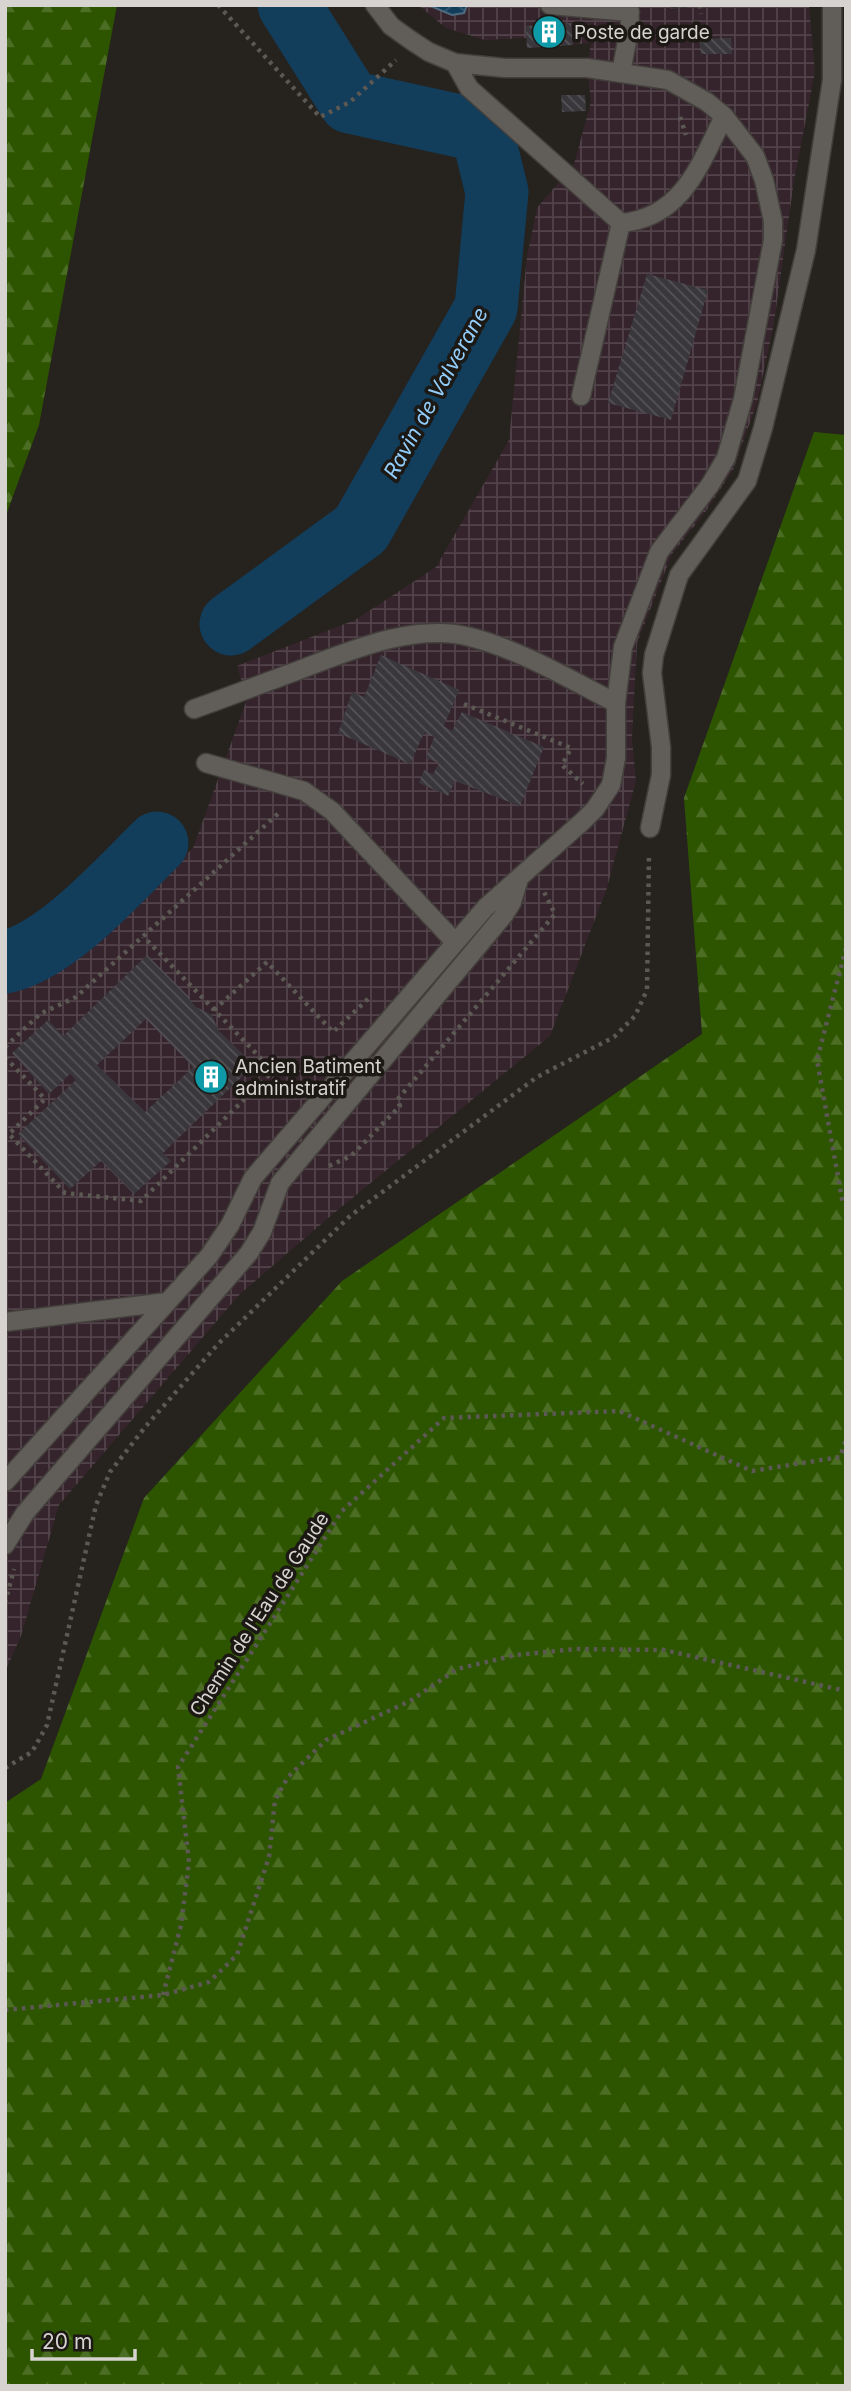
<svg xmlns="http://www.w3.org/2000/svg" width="851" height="2391" viewBox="0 0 851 2391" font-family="Inter,sans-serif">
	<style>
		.industrial { fill: url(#industrial-grid) }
		.forest { fill: url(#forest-firs) }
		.water { fill: url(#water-waves); stroke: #4d6a7e; stroke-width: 2 }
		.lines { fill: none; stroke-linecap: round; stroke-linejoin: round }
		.river { stroke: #123d5b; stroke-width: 63 }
		.building { fill: url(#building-back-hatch); fill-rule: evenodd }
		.minor-casing { stroke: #433f3c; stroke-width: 21 }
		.path { stroke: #5c5854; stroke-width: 4.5; stroke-dasharray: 3.5 5; stroke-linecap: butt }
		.minor { stroke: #615d58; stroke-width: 18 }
		.labels { text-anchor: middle; stroke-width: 7; stroke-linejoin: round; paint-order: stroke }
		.poi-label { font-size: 19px; fill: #d6d3d0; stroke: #1c1814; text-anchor: start }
		.street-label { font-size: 19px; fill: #d6d3d0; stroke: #1c1814 }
		.water-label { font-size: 21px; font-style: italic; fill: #93cdfa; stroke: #1c1814 }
	</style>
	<defs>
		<pattern id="industrial-grid" width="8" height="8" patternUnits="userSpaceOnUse" patternTransform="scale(1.75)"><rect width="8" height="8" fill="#35242c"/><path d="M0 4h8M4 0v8" fill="none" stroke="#52434a"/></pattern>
		<pattern id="forest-firs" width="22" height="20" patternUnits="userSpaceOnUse" patternTransform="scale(1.75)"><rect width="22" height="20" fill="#2d5500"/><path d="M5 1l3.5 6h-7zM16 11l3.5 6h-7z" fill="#4b6d24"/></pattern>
		<pattern id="water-waves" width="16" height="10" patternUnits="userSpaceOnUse" patternTransform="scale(1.75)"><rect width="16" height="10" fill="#123d5b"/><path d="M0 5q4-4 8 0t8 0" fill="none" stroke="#345872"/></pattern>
		<pattern id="building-back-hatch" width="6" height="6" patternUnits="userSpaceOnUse" patternTransform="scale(1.75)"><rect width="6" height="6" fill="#3a373c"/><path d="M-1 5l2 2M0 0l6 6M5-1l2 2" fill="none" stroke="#565357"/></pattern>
	</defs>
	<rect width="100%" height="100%" fill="#26221d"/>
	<path class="industrial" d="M418,5H809L815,72L794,181L774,323L757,403L733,470L706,511L672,554L637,643L632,738L636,781L606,891L550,1036L333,1214L240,1294L59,1505L21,1636L5,1672V994L83,953L193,848L247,699L237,666L355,620L436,567L509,440L527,256L537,208L574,164L591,102L587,68L591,43L527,48L526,38L485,40L446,28Z"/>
	<path class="forest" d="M5,5H117L39,425L5,518Z
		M814,432L846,435V2386H5V1803L41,1779L144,1498L342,1281L702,1034L684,798Z"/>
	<path class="water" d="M428,5H467L464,13L452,15Z"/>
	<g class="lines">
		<path class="river" d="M231,624L361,529L486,308L497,192L482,131L350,102L289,5
			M5,962C57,951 119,880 157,843"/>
	</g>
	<path class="building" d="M670,5H693V7L671,9Z
		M571,23L573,45L527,48L526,26Z
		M731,38L732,54H701L699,39Z
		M561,95H585L586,111L562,112Z
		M647,274L708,290L671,420L608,403Z
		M381,655L459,690L444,726L452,731L462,712L544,747L520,806L455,781L448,796L419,783L424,770L433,774L439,763L426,758L434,737L424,733L410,764L338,733L352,692L364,697Z
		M147,955L190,998L189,999L196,1007L212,1015L218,1030L254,1065L163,1153L171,1161L134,1194L101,1161L70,1189L18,1134L76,1080L70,1074L49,1094L12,1053L48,1020L63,1036ZM146,1019L193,1067L145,1112L97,1065Z"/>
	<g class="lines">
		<g class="minor-casing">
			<path id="minor" d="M550,5L630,12
				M455,63L469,88L621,223C682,218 700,165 724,116
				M621,73L630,25L629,5
				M581,396L621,223
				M194,709C228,697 261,684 294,672C347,652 414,622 470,637C521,650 569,679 616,703
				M206,763L304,791L332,811L455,942
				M650,828L661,775V747L652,673L654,655L679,575L747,481L763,428L806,250L832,80V5
				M5,1322L167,1302
				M5,1482L209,1256L230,1225L253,1178L486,907L583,821L595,809L611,785L616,758V703L623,647L659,552L710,485L726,458L743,399L773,240V221L764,180L755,156L724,116L707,102L668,80L621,73L587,68H505L455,63L429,52L412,41L391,26L375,5
				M5,1545L25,1513L249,1253L262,1232L280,1183L504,915L512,902L519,879"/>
		</g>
		<path class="path" d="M218,5L320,117L350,102L396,60
			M700,5L701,14
			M680,117L686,135
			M464,704L571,748L562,765L583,784
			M846,948L817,1060L842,1199L846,1206
			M214,1010L267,962L333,1032L371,996
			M5,1047L40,1014L76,997L280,812
			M5,1057L45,1099L9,1134L65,1193L141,1201L273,1071L143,936
			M329,1166L351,1156L400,1106L397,1100L555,914L544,892
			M5,1603L14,1569
			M5,1768L32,1752L47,1725L96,1505L110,1472L146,1426L218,1344L350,1216L537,1077L614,1037L635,1016L647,990L649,853
			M163,1995L181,1925L189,1862L178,1767L342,1511L444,1418L619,1411L752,1471L840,1457L846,1440
			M5,2010L163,1995L209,1982L237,1955L269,1857L275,1800L288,1777L326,1740L410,1701L457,1669L516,1655L576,1649L664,1650L846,1691"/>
		<use href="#minor" class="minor"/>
	</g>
	<defs>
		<g id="building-disc" transform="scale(1.75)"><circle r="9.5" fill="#0f9aa8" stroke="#1c1814"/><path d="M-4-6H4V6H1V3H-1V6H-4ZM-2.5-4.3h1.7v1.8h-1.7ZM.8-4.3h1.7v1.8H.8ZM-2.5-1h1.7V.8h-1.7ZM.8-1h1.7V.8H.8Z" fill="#fff"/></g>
	</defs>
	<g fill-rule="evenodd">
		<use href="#building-disc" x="549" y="32"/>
		<use href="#building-disc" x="211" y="1077"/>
	</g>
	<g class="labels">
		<g class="poi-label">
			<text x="574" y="39">Poste de garde</text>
			<text x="235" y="1073">Ancien Batiment<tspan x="235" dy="22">administratif</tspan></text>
		</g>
		<g class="street-label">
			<text transform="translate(259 1614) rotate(-57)" y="7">Chemin de l'Eau de Gaude</text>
		</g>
		<g class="water-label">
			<text transform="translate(436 393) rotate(-61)" y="7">Ravin de Valverane</text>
		</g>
	</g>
	<rect width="851" height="2391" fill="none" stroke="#d6d3d0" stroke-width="14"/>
	<path d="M32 2349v10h103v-10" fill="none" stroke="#d6d3d0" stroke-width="3.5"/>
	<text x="42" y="2349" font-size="21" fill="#d6d3d0" stroke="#1c1814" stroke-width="5" paint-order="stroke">20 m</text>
</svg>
